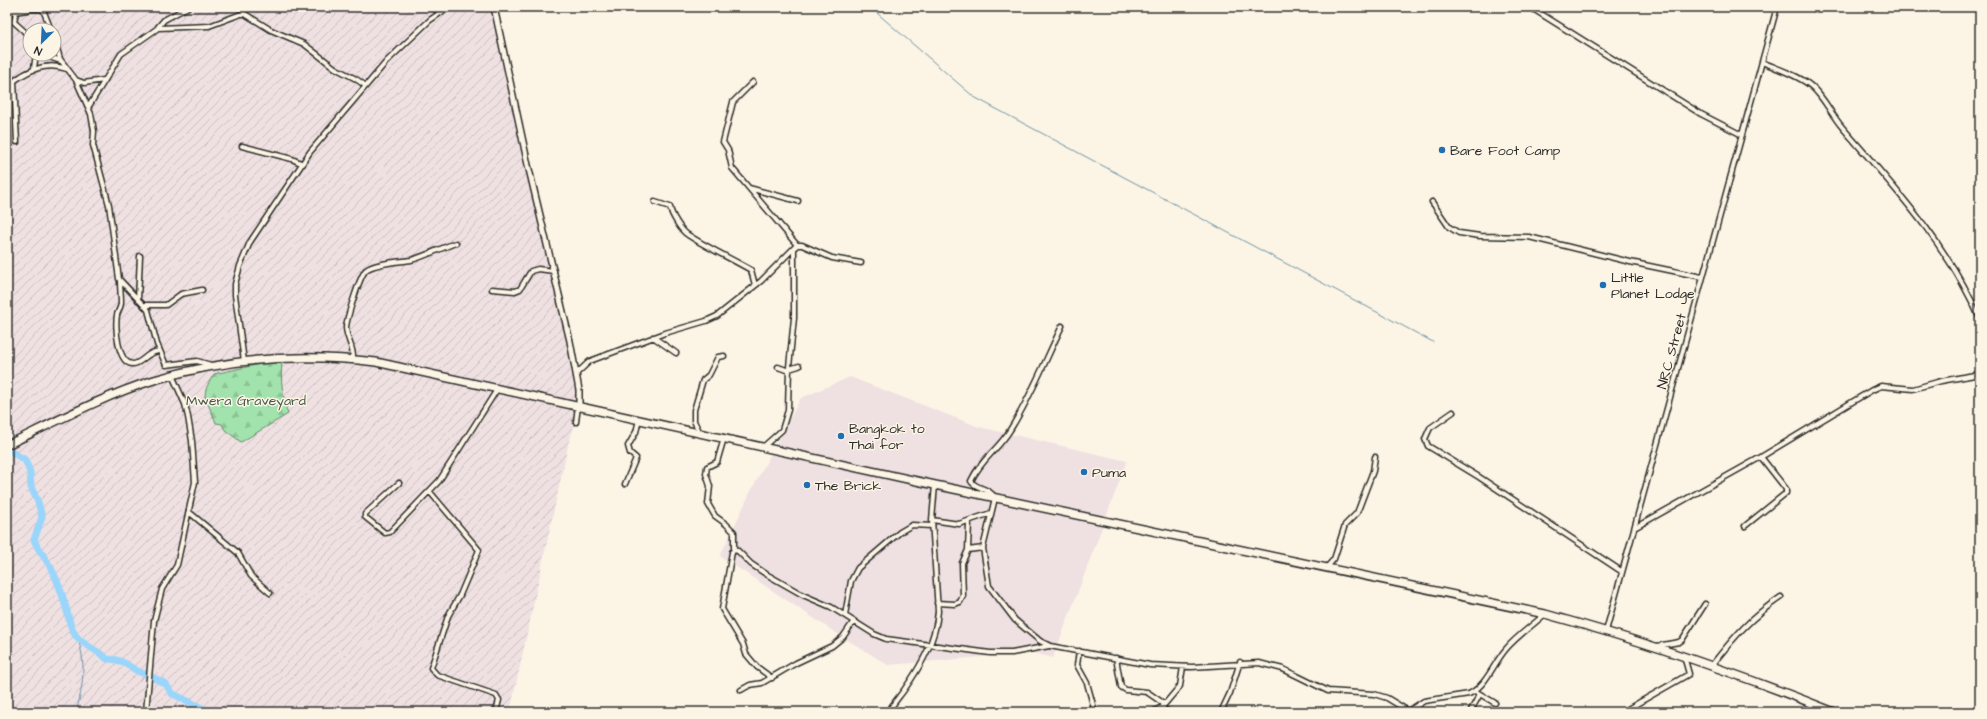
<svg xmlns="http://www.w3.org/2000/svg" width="1987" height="719" viewBox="0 0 1987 719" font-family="'Architects Daughter',sans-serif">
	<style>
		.built { fill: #efe0e1 }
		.industrial { fill: url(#industrial-furrows); fill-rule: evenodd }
		.forest { fill: url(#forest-firs); stroke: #66876c }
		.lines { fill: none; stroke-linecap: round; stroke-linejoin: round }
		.stream { stroke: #6e92a8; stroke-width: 1 }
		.river { stroke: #9ad6fb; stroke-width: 7 }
		.minor-casing { stroke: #2b2b2b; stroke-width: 7 }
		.tertiary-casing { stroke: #2b2b2b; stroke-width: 8 }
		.trunk-casing { stroke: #2b2b2b; stroke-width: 10 }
		.minor { stroke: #fcf5e5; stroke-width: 4 }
		.tertiary { stroke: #fcf5e5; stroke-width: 5 }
		.trunk { stroke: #fcf5e5; stroke-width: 7 }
		.poi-dot { fill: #1f6fb2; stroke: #fcf5e5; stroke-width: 1.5 }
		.labels { text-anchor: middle; stroke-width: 3; stroke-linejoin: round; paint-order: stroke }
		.poi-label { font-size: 14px; fill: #2b2b2b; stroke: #fcf5e5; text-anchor: start }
		.street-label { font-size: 14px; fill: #2b2b2b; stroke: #fcf5e5 }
		.park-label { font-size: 14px; fill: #49594c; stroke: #fcf5e5 }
	</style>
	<defs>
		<pattern id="industrial-furrows" width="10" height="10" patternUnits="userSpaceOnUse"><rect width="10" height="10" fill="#efe0e1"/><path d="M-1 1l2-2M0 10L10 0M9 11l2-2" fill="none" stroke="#cdc0c1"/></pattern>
		<pattern id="forest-firs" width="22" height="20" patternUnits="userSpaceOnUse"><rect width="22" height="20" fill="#a2e3ad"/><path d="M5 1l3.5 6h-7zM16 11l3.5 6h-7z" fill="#8cc395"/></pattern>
	</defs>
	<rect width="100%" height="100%" fill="#fcf5e5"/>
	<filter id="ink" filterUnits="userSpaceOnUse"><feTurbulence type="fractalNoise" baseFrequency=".025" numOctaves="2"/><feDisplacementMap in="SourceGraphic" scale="8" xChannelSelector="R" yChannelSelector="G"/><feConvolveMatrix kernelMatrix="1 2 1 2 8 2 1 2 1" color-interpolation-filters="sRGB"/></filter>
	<g filter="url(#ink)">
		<path class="built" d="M850,377L979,427L1127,461L1053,658L1027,651L982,657L888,665L833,631L720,556L752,489L801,398Z"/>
		<path class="industrial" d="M7,7H496L579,397L573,421L576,422L569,441L510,712H7ZM30,30H54V54H30Z"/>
		<path class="forest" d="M265,363H282C280,377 283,400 288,414L241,442L225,430L222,424L216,423C207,397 198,399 214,374Z"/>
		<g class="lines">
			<path class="stream" d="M870,7L974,97L1433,342
				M76,712C83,688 87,661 77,637"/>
			<path class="river" d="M7,449L25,460L30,472L31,487L38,502L42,517L34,540C39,552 43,554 48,563C58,579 63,597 68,615C70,623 71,631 77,637C85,646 98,650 107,659C127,659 128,669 145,674
				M152,677L166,684L171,693L210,712"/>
			<g class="minor-casing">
				<path id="minor" d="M42,7L51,30
					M241,7L245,14
					M431,7L440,12
					M1530,7L1701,114L1742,135
					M7,8C18,17 31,5 43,10
					M16,12L14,22L24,31L30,40
					M158,27L164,20L188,7
					M54,37L60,59L76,80L91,114L94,131L93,145L109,205L119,279L148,310L157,344L166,365L197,361L211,365
					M40,54L61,61
					M1762,62C1778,69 1798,75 1811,86C1824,97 1831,114 1842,127C1893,186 1949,246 1980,319
					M34,68L36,54
					M76,80L84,83L104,80
					M753,82L733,102L723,142L728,150L732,168L797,245
					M89,106L121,54L158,28L209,26L241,14H245L271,30L304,44L335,68L356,79L366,86
					M17,142L14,81C30,69 47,62 67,69
					M242,146L292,159L303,164
					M749,188L798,201
					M655,202L670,207C671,214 681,231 688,235C708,248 730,258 751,270L755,285
					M1432,202L1449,227L1459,233L1480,236L1529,237L1630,262L1702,277
					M120,281C120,288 121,296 121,303C121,307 118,311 117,315C115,325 117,364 133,364C142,364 147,351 160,351
					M492,289L515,291L520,289L531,271L538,269L554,271
					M138,300L140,256
					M145,305H166L181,294L202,290
					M1062,326C1045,361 1031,397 1010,430C998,450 982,458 971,481C975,489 989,487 995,498L983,548L989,586L1015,620L1040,641L1050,646L1150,665L1192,667L1259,663L1283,669L1328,691L1374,694L1387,698L1410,712
					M653,337L676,353
					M353,359C354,347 346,338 346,327C347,318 360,275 366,270C375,263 399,262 411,260C424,257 443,247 456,243
					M244,361L235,295V284L240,266L250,242L310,152L387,61L430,20L449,7
					M778,367L789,371
					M789,369L799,366
					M576,374L590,361L665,333L706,321L717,316L761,281L797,245H802L832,258L861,263
					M1453,412L1430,428L1425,439L1428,446L1479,477L1621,571
					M576,422L578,406
					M700,433L694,421V410L703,380L709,375L718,357L724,356
					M724,438L717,462L707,467L706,474L710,486L708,504L715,516L726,524L734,532V550L732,552L722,609L743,644L746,654L757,667L772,678
					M763,447L782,430L788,410L789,367L794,318V248
					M399,483L365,514V517L385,533L390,532L439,481L498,388
					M625,484L636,458L630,453L628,446L636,432L639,420
					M430,492L479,550L460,595L448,616L431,668L437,675L496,695L499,700L496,712
					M189,512L238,553L251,576L270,593
					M932,520L959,524L991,513
					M1745,526L1786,493V489L1761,457
					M1636,527L1761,457L1872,390L1881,386L1913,389L1941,381L1980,374
					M734,550L738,551L751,564L766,574L803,595L831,607L874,634L886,639L990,653H1012L1049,646
					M968,550L969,522
					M1327,567L1334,559L1345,525L1357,513L1373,471L1375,457
					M937,603L955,604L960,602L963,596L962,563L968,550L983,548
					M845,615L851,581L858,568L900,532L912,525L932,526
					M1606,631L1777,7
					M1657,646L1679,642L1682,640L1705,604
					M1079,651L1077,665L1087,683L1095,712
					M1116,658L1121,687L1126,690L1147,692L1163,703V708
					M1712,665C1734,637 1751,617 1781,597
					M741,690L750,685L762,683L796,663L832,646L843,637L854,621
					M1475,691L1495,703
					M1164,705L1180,686L1183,667
					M1626,710L1689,674L1684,656
					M146,712L154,621L162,589L177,565L195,482L192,441L188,417L185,404L172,375
					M888,712C893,704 899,697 904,690C921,666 936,640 938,611L932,520L935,485
					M1153,712L1160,708L1170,712
					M1221,712L1230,693L1240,662
					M1407,712L1424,701L1469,694C1487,685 1493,664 1506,649C1517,636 1532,626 1545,614
					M1470,712L1480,694"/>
			</g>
			<g class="tertiary-casing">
				<path id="tertiary" d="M494,7L528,165L570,341L579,390V405"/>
			</g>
			<g class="trunk-casing">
				<path id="trunk" d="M7,445C55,422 103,396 154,380C227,358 301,353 376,362L935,485L1545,614C1644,641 1739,674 1834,712"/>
			</g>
			<use href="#minor" class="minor"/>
			<use href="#tertiary" class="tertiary"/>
			<use href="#trunk" class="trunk"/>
		</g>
	</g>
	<g class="poi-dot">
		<circle cx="1442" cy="150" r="4"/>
		<circle cx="1603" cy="285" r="4"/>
		<circle cx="841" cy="436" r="4"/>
		<circle cx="1084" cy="472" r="4"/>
		<circle cx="807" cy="485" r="4"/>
	</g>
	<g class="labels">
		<g class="poi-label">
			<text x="1450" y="155">Bare Foot Camp</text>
			<text x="1611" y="282">Little<tspan x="1611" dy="16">Planet Lodge</tspan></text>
			<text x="849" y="433">Bangkok to<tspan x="849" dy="16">Thai for</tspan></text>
			<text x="1092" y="477">Puma</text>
			<text x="815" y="490">The Brick</text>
		</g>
		<g class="street-label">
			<text transform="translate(1671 351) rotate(-75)" y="5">NRC Street</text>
		</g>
		<g class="park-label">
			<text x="246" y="405">Mwera Graveyard</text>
		</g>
	</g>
	<rect width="1987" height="719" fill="none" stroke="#fcf5e5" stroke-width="24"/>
	<rect x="12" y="12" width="1963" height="695" fill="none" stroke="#2b2b2b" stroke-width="1.5" filter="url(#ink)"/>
	<g transform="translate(42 42) rotate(204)"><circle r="19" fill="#fcf5e5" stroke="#a8a49b"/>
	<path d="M0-3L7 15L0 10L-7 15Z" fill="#1f6fb2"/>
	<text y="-6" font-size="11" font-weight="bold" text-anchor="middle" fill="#2b2b2b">N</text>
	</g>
</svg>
